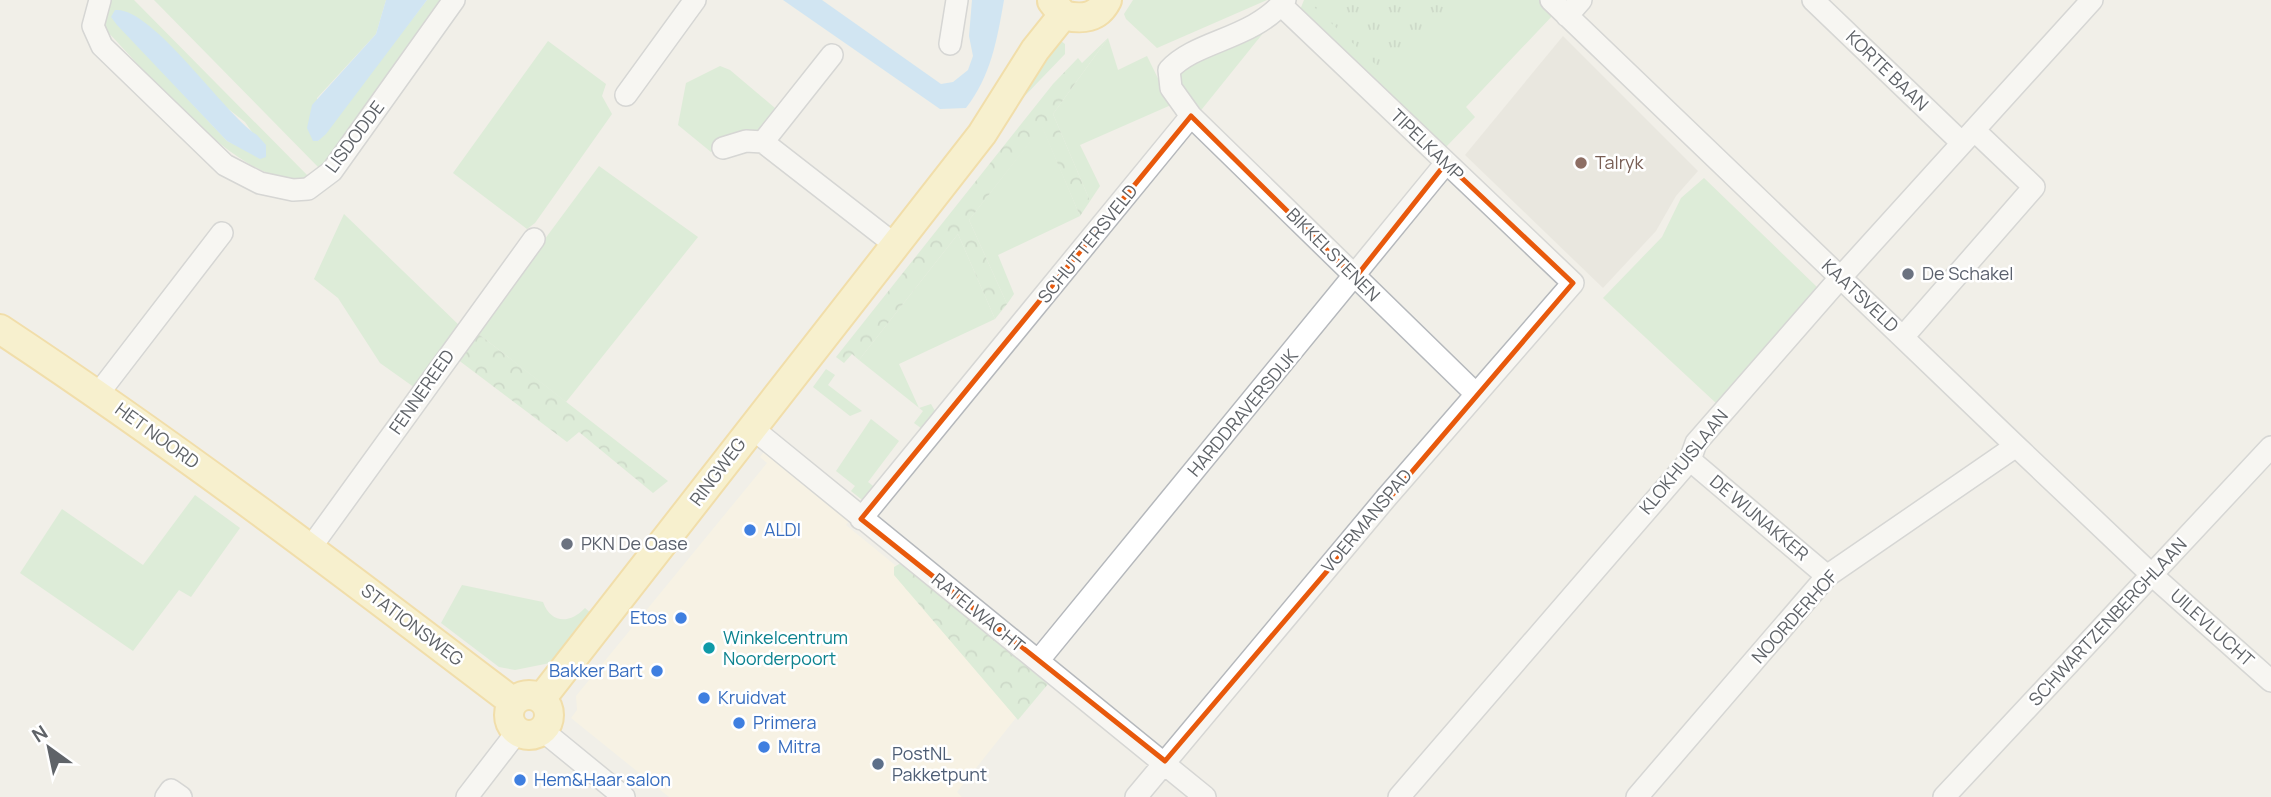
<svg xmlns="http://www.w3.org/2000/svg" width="2271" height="797" viewBox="0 0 2271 797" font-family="Manrope,sans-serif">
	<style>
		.commercial { fill: #fef7e0 }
		.education { fill: #e1ded6 }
		.green { fill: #c5e8c5; fill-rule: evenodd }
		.forest { fill: url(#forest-crowns) }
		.park { fill: url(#park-tufts) }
		.water { fill: #aadaff }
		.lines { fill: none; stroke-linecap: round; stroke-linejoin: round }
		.minor-casing { stroke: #b5b8bc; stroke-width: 24 }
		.major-casing { stroke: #f2c960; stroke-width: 32 }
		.minor { stroke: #fff; stroke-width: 21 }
		.major { stroke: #fff2af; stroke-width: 28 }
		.marked { fill: none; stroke: #e8590c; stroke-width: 5; stroke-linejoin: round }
		.education-dot { fill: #8d6e63; stroke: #fff; stroke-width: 2.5 }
		.worship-dot { fill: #6b7280; stroke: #fff; stroke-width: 2.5 }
		.shop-dot { fill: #3f7fe0; stroke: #fff; stroke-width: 2.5 }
		.culture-dot { fill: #0f9aa8; stroke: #fff; stroke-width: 2.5 }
		.service-dot { fill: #5c6f8a; stroke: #fff; stroke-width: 2.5 }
		.labels { text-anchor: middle; stroke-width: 5; stroke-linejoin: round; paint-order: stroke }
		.street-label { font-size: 18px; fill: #5f6368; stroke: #fff }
		.education-label { font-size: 18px; fill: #785e54; stroke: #fff; text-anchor: start }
		.worship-label { font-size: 18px; fill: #5b616d; stroke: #fff; text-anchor: start }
		.shop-label { font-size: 18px; fill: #366cbe; stroke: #fff; text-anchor: start }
		.culture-label { font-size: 18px; fill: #0d838f; stroke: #fff; text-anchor: start }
		.service-label { font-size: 18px; fill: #4e5e75; stroke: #fff; text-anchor: start }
	</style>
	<defs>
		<pattern id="forest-crowns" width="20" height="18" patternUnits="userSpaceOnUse" patternTransform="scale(1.75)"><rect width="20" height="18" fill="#c5e8c5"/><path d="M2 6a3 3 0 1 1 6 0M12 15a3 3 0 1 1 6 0" fill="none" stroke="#a3c0a4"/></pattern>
		<pattern id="park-tufts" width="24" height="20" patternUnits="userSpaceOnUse" patternTransform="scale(1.75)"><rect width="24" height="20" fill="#c5e8c5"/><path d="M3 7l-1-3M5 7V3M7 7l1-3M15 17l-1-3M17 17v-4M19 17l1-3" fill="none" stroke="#a3c0a4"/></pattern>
	</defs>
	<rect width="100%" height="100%" fill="#f1efe8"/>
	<path class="commercial" d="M777,435L862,504L846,525L1042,685L957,792L962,797H669L571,718L577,710L576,696L767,463L760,457Z"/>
	<path class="education" d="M1563,36L1698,171L1676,196L1656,231L1603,288L1465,155Z"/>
	<path class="green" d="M109,0H134L309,177C249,198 144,69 105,29L100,20ZM111,17L245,122L252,132L244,149L227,141Z
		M154,0H386L376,34L317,98L318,141L427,0H446L346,143L320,169Z
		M1133,0H1267L1157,48L1126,19L1124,14Z
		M1304,0H1541L1554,14L1466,107L1475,117L1445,148L1300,10Z
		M1268,27L1198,114L1184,99L1177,73Z
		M1108,38L1118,70L1147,56L1171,105L1080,145L1100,186L1090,201L1053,114Z
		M1058,39L1065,44V54L1013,108Z
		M548,41L606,84L602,96L612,114L535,223L527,229L453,173Z
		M720,66L730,70L775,108C770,138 751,132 729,139C722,141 716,147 711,152L678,125L686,83Z
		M1042,126L1080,216L998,255L1014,294L1007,304L969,220Z
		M599,166L698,237L566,402L476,332Z
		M1704,178L1817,287L1717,404L1603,298L1662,237L1681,198Z
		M344,214L462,328L418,390L380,363L338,298L314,279Z
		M958,234L995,319L899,364L919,408L931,404L935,411L925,431L914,423L923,411L859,360Z
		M826,369L835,375L828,385L862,411L850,416L813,387Z
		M871,419L899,441L868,482L877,489L866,503L851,491L855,486L836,471Z
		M195,495L240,528L191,597L179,590L133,651L20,573L62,509L143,565Z
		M462,585L543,602C551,624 570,624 585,608L593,615L555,662L515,670L499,667L441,623Z"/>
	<path class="forest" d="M1108,38L1053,114L1090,201L1080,216L1042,127L969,220L1007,304L995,319L958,234L859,360L852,354L844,363L836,357L1053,84L1078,58L1082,63Z
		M476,332L668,481L653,493L579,432L567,442L457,359Z
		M901,563L1048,684L1018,720L894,575V567Z"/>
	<path class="park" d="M1320,0H1458L1389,77L1314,7Z"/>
	<path class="water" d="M386,0H427L326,134L318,141H313L307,128L312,105L376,34Z
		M783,0H822L941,84L953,82L968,70L973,56L969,36L972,0H1004C997,40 991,76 966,108L940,109Z
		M115,10C152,6 225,115 257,135L266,145V157L260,159L227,141L117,25L111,17Z"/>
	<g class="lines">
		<g class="minor-casing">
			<path id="minor" d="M100,0L93,26L102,46L225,165L260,183L293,190L308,189L332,171L454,0
				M1551,0L2016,446L2152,575L2271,681
				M1813,0L1961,142
				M1567,16L1581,0
				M950,44L957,0
				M832,55L763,142L894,244
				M626,95L695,0
				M1191,116L1476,394
				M723,148L746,141L763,142
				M1903,337L2034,187L1974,130
				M98,394L222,233
				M752,428L1205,797
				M1690,460L1827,576
				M861,519L1191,116L1171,88L1169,70C1196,40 1252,40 1285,0
				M311,547L534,239
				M1038,661L1446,163
				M542,730L624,797
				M166,797L171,790L181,797
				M467,797L517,732
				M1136,797L1386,498L1573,283L1281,5
				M1399,797L1690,460L1696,443L1840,278L2092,0
				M1637,797L1827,576L2016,446
				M1944,797L2271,447"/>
		</g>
		<g class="major-casing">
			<path id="major" d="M1052,1L1063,15C1082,20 1098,18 1107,0
				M0,329C177,446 345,574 513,702
				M509 715a20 20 0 1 1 40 0a20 20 0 1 1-40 0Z
				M541,699L982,134L1035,50L1063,15"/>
		</g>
		<use href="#minor" class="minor"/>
		<use href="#major" class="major"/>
	</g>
	<path d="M0 0H2271V797H0ZM1191,116L1355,278L1446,163L1573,283L1165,761L861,519Z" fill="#f1efe8" fill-opacity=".55" fill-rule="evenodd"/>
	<path class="marked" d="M1191,116L1355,278L1446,163L1573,283L1165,761L861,519Z"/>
	<circle class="education-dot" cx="1581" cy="163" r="7"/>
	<g class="worship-dot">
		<circle cx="1908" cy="274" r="7"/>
		<circle cx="567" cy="544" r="7"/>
	</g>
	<g class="shop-dot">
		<circle cx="750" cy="530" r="7"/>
		<circle cx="681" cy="618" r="7"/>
		<circle cx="657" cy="671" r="7"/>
		<circle cx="704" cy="698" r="7"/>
		<circle cx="739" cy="723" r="7"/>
		<circle cx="764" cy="747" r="7"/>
		<circle cx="520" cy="780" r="7"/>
	</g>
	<circle class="culture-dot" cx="709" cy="648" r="7"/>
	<circle class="service-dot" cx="878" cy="764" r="7"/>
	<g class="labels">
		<g class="street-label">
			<text transform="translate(1887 71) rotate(44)" y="6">KORTE BAAN</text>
			<text transform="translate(355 137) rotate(-53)" y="6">LISDODDE</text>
			<text transform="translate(1427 145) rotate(44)" y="6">TIPELKAMP</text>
			<text transform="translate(1088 244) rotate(-51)" y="6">SCHUTTERSVELD</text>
			<text transform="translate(1333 255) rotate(45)" y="6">BIKKELSTENEN</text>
			<text transform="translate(1860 296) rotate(43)" y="6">KAATSVELD</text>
			<text transform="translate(422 392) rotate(-55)" y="6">FENNEREED</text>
			<text transform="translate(1243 413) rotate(-50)" y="6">HARDDRAVERSDIJK</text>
			<text transform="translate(157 436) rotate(36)" y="6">HET NOORD</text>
			<text transform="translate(1684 462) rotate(-51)" y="6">KLOKHUISLAAN</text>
			<text transform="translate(718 472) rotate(-53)" y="6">RINGWEG</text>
			<text transform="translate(1759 518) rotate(40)" y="6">DE WIJNAKKER</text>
			<text transform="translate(1367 521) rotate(-50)" y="6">VOERMANSPAD</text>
			<text transform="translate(978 613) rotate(39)" y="6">RATELWACHT</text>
			<text transform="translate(1795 617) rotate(-48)" y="6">NOORDERHOF</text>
			<text transform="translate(2108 622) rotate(-47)" y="6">SCHWARTZENBERGHLAAN</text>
			<text transform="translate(412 625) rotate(37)" y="6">STATIONSWEG</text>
			<text transform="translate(2212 628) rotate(42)" y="6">UILEVLUCHT</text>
		</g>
		<g class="education-label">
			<text x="1595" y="169">Talryk</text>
		</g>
		<g class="worship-label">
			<text x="1922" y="280">De Schakel</text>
			<text x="581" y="550">PKN De Oase</text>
		</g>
		<g class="shop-label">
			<text x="764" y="536">ALDI</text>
			<text x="667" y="624" text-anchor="end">Etos</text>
			<text x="643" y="677" text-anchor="end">Bakker Bart</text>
			<text x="718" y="704">Kruidvat</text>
			<text x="753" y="729">Primera</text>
			<text x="778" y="753">Mitra</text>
			<text x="534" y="786">Hem&amp;Haar salon</text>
		</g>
		<g class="culture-label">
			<text x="723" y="644">Winkelcentrum<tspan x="723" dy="21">Noorderpoort</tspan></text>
		</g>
		<g class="service-label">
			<text x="892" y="760">PostNL<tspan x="892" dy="21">Pakketpunt</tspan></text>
		</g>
	</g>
	<g transform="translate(49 748) rotate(327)" stroke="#ffffff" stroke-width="5" paint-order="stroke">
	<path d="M0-5L12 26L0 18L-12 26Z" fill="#5f6368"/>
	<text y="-10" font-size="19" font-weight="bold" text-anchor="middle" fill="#5f6368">N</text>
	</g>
</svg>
